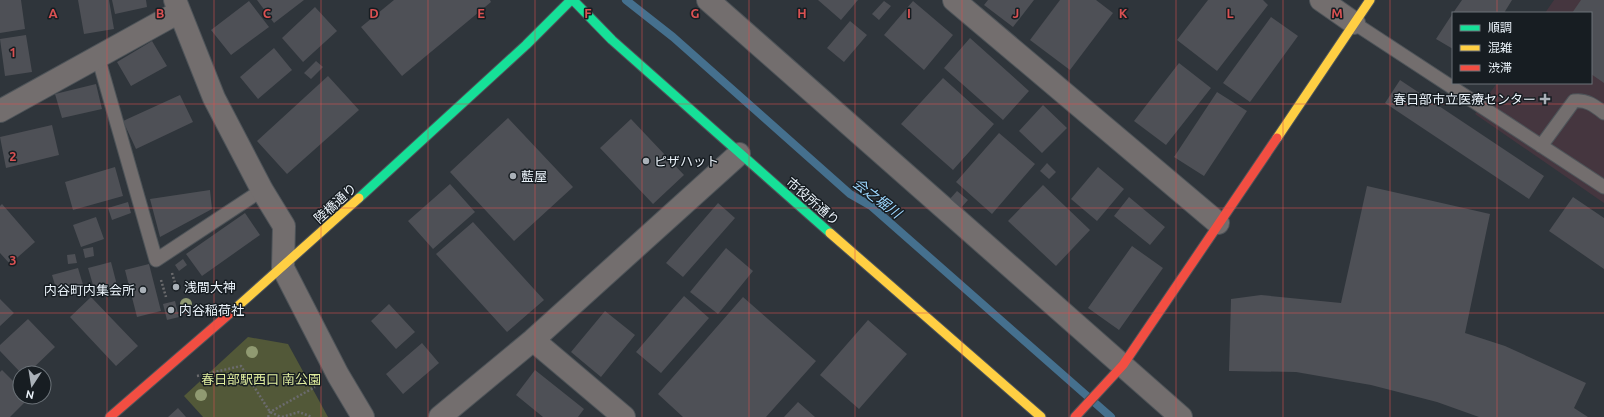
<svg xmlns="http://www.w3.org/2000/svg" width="1604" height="417" viewBox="0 0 1604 417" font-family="Ubuntu,'Noto Sans JP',sans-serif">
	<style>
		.medical { fill: #45363f }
		.green { fill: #525838 }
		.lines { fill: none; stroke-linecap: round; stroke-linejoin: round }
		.stream { stroke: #45708e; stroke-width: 8 }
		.building { fill: #4e5056 }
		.lane-casing { stroke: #4e5459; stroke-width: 15 }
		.street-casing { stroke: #4e5459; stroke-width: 24 }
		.fast-casing { stroke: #4e5459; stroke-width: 11 }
		.slow-casing { stroke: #4e5459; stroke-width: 11 }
		.jam-casing { stroke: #4e5459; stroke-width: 11 }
		.path { stroke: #6b6b6d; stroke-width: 2.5; stroke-dasharray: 2 2; stroke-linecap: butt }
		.lane { stroke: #736e6e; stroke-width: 13 }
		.street { stroke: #736e6e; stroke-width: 22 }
		.fast { stroke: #16e098; stroke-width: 9 }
		.slow { stroke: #ffcf43; stroke-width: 9 }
		.jam { stroke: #f24e42; stroke-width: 9 }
		.tree { fill: #909a71 }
		.grid { fill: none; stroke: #da5152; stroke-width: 1; stroke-opacity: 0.55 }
		.poi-dot { fill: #aab1b8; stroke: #171d22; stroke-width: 1.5 }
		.labels { text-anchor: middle; stroke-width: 3; stroke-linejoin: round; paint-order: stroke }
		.poi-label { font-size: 13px; fill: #ecf4fb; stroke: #171d22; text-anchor: start }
		.street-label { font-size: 13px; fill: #ecf4fb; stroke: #171d22 }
		.park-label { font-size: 13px; fill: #e0ed9e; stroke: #171d22 }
		.water-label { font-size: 14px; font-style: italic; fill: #9dd7ff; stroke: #171d22 }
		.grid-label { font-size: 13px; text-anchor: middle; font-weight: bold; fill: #da5152; stroke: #171d22; stroke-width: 3; stroke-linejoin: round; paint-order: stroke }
	</style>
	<rect width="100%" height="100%" fill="#2f353b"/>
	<path class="medical" d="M1554,0H1604V203L1475,114L1497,83H1591V13H1545Z"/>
	<path class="green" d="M248,337L288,344L328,417H203L184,396Z"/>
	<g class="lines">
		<path class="stream" d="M626,0L673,37L850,194L871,206L1111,417"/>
	</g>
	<path class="building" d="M0,0H21L25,29L0,33Z
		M78,0H109L114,29L84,34Z
		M112,0H146L147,7L115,14Z
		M257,0H304L274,23Z
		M394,0H490L491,2L402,76L361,27Z
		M818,0H858L841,20Z
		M988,0H1034L1013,27L984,5Z
		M1060,0H1096L1113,13L1070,70L1030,40Z
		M1208,0H1263L1268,5L1217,71L1177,40Z
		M1462,0H1512L1504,13H1453Z
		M1581,0H1604V83L1591,74V13H1572Z
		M249,1L269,27L231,55L211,30Z
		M884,1L891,6L879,20L872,14Z
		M913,1L953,35L924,70L884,35Z
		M315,7L337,31L303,62L282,38Z
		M1453,13V49L1436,39Z
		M1271,17L1298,36L1250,102L1223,83Z
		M850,21L867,35L844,62L827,48Z
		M26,35L32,72L5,76L0,39Z
		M970,38L1029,91L1003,120L944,68Z
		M152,41L167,66L131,86L117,62Z
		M274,48L292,70L258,99L240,77Z
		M316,61L323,67L311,79L304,73Z
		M1179,63L1211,88L1166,145L1134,121Z
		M328,76L359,110L287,174L257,141Z
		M943,78L994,124L953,170L901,124Z
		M1400,80L1544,176L1529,199L1385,103Z
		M96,84L102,109L62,118L55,94Z
		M1217,92L1247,111L1204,176L1174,157Z
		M180,95L193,122L136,149L123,121Z
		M1043,105L1067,128L1042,153L1019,131Z
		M508,118L573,187L514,241L450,172Z
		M631,119L684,175L653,204L600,148Z
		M52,125L59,155L6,168L0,137Z
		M999,133L1035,164L992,214L956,182Z
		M1047,163L1056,172L1049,179L1040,171Z
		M115,167L123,196L73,210L65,182Z
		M1098,167L1124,189L1097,221L1071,199Z
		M450,184L475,212L433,249L408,221Z
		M1043,185L1090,230L1056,266L1008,221Z
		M1367,186L1490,214L1465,333L1505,346L1586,383L1574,408L1588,417H1479L1437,402L1371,385L1296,372L1229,371L1231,299L1261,295L1341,303Z
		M210,190L212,209L160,237L150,199Z
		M957,191L968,200L960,209L949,200Z
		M1129,197L1165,227L1150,245L1114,216Z
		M1573,197L1604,218V269L1549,231Z
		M128,202L131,213L112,220L108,208Z
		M718,203L735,218L683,277L666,263Z
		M2,204L35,242L10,264L0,253V206Z
		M245,213L260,235L202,276L186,254Z
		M96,217L104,239L81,247L73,225Z
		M473,222L544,300L507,332L436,254Z
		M1132,246L1163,268L1119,330L1088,308Z
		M93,247L94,256L85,258L83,249Z
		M726,248L753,271L718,314L690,292Z
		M75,254L77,263L68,264L67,255Z
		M183,259L187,265L179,271L175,265Z
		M111,262L118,289L96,295L88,268Z
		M149,264L161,311L137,317L125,270Z
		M78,268L84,288L58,295L52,275Z
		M684,296L709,318L661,373L636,352Z
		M91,297L138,346L116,366L70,317Z
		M743,297L816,361L766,417H683L658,394Z
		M0,299L14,313L0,326Z
		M175,301L179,317L167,320L163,304Z
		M389,304L415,332L396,349L371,321Z
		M605,311L635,335L601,377L571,352Z
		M28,319L55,347L28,373H21L0,351V345Z
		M868,320L907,354L859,409L820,375Z
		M422,343L439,363L403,394L386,374Z
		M2,370L20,388V397L29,398L10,417H0V372Z
		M535,370L584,409L578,417H543L516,395Z
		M798,402L815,417H784Z
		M178,408L186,417H168Z"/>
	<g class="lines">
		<g class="lane-casing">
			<path id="lane" d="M1354,23L1604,187
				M98,57L156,260L262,190
				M1541,146L1574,101C1586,99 1595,106 1604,113"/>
		</g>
		<g class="street-casing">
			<path id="street" d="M175,0L214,98L262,190L284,226L283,268L338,375L363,417
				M708,0L1181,417
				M954,0L1218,223
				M1321,0L1354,23
				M0,111L179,12
				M533,340L624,417
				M440,417L533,340L739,154"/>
		</g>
		<g class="fast-casing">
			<path id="fast" d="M573,0L612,40L830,233
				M359,198L526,45L571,0"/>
		</g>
		<g class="slow-casing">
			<path id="slow" d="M1277,138L1370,0
				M830,233L1041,417
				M229,314L359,198"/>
		</g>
		<g class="jam-casing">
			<path id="jam" d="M110,417L229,314
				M1075,417L1123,365L1277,138"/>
		</g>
		<path class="path" d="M172,273L175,283
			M161,280L166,297
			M197,376L241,366L270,412L281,417
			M268,417L270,412L315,387
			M282,417L299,412L312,417"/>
		<use href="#lane" class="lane"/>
		<use href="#street" class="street"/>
		<use href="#fast" class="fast"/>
		<use href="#slow" class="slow"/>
		<use href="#jam" class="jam"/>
	</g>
	<g class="tree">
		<circle cx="186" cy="304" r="6"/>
		<circle cx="252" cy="352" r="6"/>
		<circle cx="201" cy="395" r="6"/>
	</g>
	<path class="grid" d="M107,0V417M214,0V417M321,0V417M428,0V417M535,0V417M642,0V417M749,0V417M855,0V417M962,0V417M1069,0V417M1176,0V417M1283,0V417M1390,0V417M1497,0V13M1497,83V417M0,104H1604M0,208H1604M0,313H1604"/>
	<g class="poi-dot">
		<path d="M1543 93h4v4h4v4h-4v4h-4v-4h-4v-4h4z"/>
		<circle cx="646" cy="161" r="4"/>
		<circle cx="513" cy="176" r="4"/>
		<circle cx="176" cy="287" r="4"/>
		<circle cx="143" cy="290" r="4"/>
		<circle cx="171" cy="310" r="4"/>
	</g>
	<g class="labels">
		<g class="poi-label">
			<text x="1536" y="104" text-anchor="end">春日部市立医療センター</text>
			<text x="654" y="166">ピザハット</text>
			<text x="521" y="181">藍屋</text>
			<text x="184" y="292">浅間大神</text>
			<text x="135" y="295" text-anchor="end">内谷町内集会所</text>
			<text x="179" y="315">内谷稲荷社</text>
		</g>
		<g class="street-label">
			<text transform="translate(813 201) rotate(41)" y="5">市役所通り</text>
			<text transform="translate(335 203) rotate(-42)" y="5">陸橋通り</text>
		</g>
		<g class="park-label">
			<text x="261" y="384">春日部駅西口 南公園</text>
		</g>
		<g class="water-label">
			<text transform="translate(877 198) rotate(37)" y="5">会之堀川</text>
		</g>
	</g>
	<g class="grid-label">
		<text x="53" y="18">A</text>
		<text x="160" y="18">B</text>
		<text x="267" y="18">C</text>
		<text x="374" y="18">D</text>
		<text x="481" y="18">E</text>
		<text x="588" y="18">F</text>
		<text x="695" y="18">G</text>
		<text x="802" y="18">H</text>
		<text x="909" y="18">I</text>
		<text x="1016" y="18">J</text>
		<text x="1123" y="18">K</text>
		<text x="1230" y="18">L</text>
		<text x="1337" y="18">M</text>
		<text x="13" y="57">1</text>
		<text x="13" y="161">2</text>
		<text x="13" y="265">3</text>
	</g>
	<rect x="1452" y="12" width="140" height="72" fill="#171d22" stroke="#6c7379"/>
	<rect x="1460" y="25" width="20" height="6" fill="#16e098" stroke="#6c7379"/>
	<text x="1488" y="32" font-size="12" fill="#ecf4fb">順調</text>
	<rect x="1460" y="45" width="20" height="6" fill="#ffcf43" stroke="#6c7379"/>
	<text x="1488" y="52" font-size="12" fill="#ecf4fb">混雑</text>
	<rect x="1460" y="65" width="20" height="6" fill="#f24e42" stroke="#6c7379"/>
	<text x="1488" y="72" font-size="12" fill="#ecf4fb">渋滞</text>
	<g transform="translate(32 385) rotate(192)"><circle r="19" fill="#171d22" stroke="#6c7379"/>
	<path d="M0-3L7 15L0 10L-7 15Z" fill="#aab1b8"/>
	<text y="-6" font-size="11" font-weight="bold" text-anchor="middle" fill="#ecf4fb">N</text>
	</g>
</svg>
